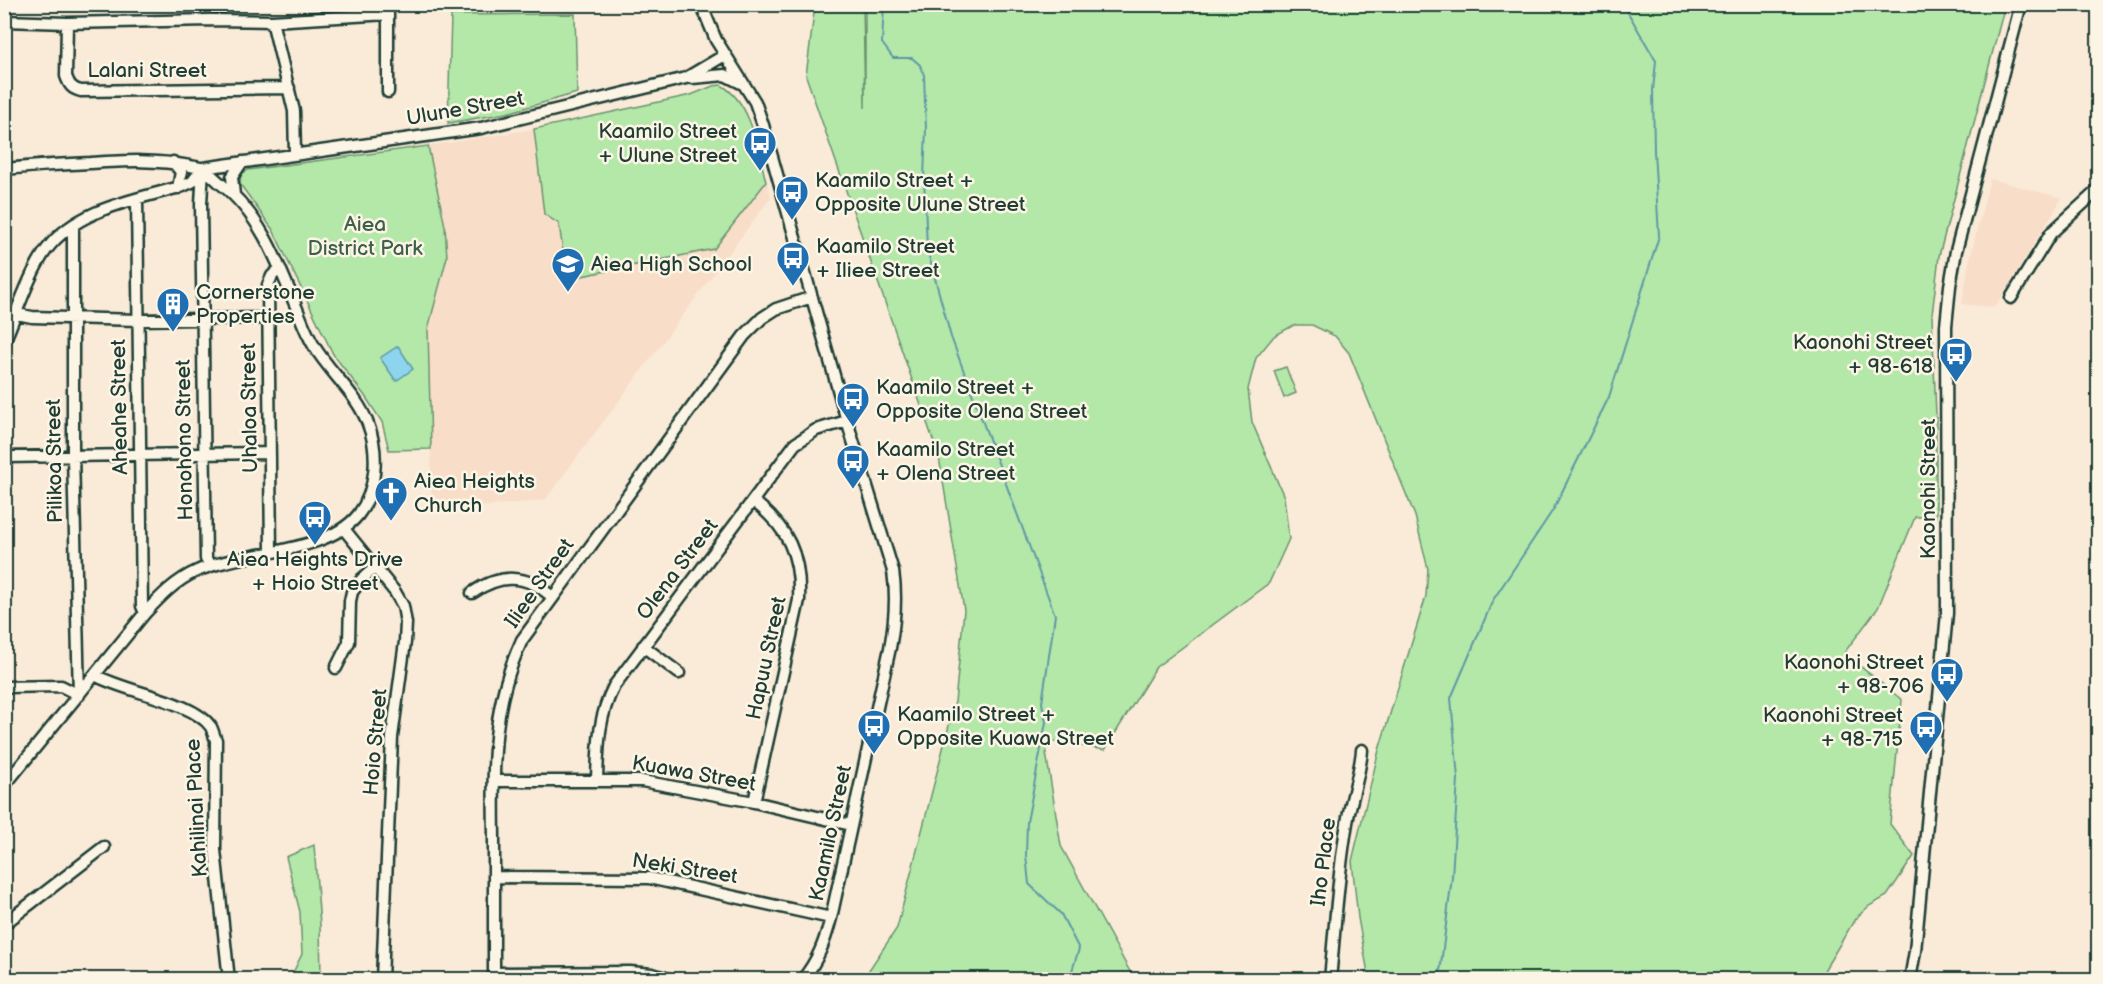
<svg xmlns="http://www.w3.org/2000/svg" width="2103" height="984" viewBox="0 0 2103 984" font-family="'Balsamiq Sans',sans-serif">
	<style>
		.built { fill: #f8ddc8 }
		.green { fill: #b3e8a9; stroke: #69926e; stroke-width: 1.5 }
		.water { fill: #8dd5ee; stroke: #6198a4; stroke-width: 1.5 }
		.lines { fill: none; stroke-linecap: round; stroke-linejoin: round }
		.stream { stroke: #6198a4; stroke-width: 2 }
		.minor-casing { stroke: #1f3d34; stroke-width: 15 }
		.minor { stroke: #fcf5e5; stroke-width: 10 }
		.labels { text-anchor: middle; stroke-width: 5; stroke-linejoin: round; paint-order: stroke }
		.street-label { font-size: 21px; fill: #1f3d34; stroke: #fcf5e5 }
		.poi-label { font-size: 21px; fill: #1f3d34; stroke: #fcf5e5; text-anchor: start }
		.park-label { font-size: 21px; fill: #3d5f4b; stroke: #fcf5e5 }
	</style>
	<rect width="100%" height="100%" fill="#faead8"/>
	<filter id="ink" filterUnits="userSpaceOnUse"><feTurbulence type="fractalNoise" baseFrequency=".0167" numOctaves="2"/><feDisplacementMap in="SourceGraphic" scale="12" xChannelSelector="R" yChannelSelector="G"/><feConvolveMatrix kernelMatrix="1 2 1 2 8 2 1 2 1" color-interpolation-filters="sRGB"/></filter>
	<g filter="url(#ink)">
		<path class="built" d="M721,85L730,90L750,121L771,197L545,500L450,510L432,508L428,329L447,256L445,226L428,146L534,129L691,95L713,86Z
			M1990,179L2062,198L1995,307L1962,304L1969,262Z"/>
		<path class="green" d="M815,5H863L865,108V5H2005L1939,256L1932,315L1936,415V517H1915L1878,608L1844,653L1902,700L1890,824L1914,856L1887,896L1869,906L1855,919L1819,979H1369L1358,918L1352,861L1379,750L1426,596L1428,569L1415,516L1349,353L1335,336L1312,325H1294L1274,336L1256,358L1248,389L1252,422L1284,497L1289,539L1269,583L1156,667L1105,750L1044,740L1061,846L1134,979H863L897,928L955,702L964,610L939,457L806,76Z
			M575,14L577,93L507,113L448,123L451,15Z
			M721,85C752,102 758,150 766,182L714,249L567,279L559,224L544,214L534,129L691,95L713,86Z
			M428,146L445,226L447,257L428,329L431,449L389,450L382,422L365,396L333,354L273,230L240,184L241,174L248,170Z
			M1286,367L1296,393L1284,398L1274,371Z
			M314,845L320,925L321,979H290L302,954L300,912L286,857Z"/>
		<path class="water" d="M398,346L413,369L396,381L380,358Z"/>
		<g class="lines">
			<path class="stream" d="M884,4L882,43L893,58H912L920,65L924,75L926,129L924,177L927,249L951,337L1055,615L1042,703L1046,722L1027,822L1026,855L1029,884L1061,914L1079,949L1069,980
				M1439,980L1452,877L1458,779L1451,698L1493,600L1553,510L1609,397L1659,236L1654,151L1653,90L1656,61L1623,4"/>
			<g class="minor-casing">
				<path id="minor" d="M701,4L716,40L755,102L763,125L847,421L893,571C897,597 895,621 890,648L831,918C825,941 818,961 802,980
					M4,21L67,23L211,20L272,21L388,14V92
					M272,21L294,111L295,154
					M67,23L66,76C69,85 72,89 81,91L289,88
					M692,78L725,75L743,84
					M173,162L181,172L178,188
					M203,168L481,128L686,78L725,55
					M203,168L201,204L206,559L211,566
					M4,169C33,166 62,164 90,163C124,161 157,159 190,166C194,167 199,167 203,169C209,172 215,179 220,183C261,215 278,263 297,309C302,321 307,335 314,346C330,373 357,394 368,424C379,452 377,491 358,515C327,554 242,551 197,571C176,580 160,597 145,613L4,786
					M234,195L232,177L242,162
					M137,199L142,606L145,613
					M73,226V455L79,695
					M2011,298L2051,233L2098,190
					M17,314L32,317L138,320L267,318
					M4,342C16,315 30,271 47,249C78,208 136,200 183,186L192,182L203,168
					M4,457L270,453
					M753,501C788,527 801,556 799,600L754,802
					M344,529L395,592L403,606L406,623L405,642L392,737L382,980
					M271,552L268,285L272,276L280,268
					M472,593C499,574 527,573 552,597
					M643,646L679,673
					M336,668L349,642L350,601L352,592L362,579L376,567
					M95,675C124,692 194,701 211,727C213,731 214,736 216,740L215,850L229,980
					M4,687L61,686L79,695
					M597,780C598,747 598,717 614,686L795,444L816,430L847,421
					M494,781H642L754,802L851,825
					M494,877L649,878L831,918
					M4,924L104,847
					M494,973L630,972L652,974L672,980
					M494,980C494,932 494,885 494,838C493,767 491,706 522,640L744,336L762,318L776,309L812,297
					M1330,980C1335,927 1338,874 1347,823C1351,798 1360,775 1362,750
					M1910,980L1915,951L1947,613L1946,326L1950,286L1956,251L2021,4"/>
			</g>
			<use href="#minor" class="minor"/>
		</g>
	</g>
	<defs>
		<g id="bus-pin" transform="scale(1.725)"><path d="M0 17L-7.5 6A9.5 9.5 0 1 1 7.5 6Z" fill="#1f6fb2" stroke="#fcf5e5"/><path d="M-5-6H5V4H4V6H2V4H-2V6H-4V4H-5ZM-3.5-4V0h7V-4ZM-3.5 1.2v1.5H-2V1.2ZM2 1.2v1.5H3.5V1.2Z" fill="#fff"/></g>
		<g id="school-pin" transform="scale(1.725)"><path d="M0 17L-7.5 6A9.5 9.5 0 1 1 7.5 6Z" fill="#1f6fb2" stroke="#fcf5e5"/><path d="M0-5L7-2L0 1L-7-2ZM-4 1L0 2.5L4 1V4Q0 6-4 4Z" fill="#fff"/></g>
		<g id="building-pin" transform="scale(1.725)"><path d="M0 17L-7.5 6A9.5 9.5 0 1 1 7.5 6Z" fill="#1f6fb2" stroke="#fcf5e5"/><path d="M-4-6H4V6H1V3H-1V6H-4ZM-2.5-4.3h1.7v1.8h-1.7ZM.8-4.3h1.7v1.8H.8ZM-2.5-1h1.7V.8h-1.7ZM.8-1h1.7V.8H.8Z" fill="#fff"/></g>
		<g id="church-pin" transform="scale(1.725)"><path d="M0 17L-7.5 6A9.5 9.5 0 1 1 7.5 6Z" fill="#1f6fb2" stroke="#fcf5e5"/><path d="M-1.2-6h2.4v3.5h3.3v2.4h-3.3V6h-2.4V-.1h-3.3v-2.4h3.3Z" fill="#fff"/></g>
	</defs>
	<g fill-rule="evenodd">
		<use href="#bus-pin" x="760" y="143"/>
		<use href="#bus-pin" x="792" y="192"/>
		<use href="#bus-pin" x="793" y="258"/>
		<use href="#school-pin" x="568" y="264"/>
		<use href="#building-pin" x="173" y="304"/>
		<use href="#bus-pin" x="1956" y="354"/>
		<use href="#bus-pin" x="853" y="399"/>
		<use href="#bus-pin" x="853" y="461"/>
		<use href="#church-pin" x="391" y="493"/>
		<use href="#bus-pin" x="315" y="517"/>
		<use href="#bus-pin" x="1947" y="674"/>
		<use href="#bus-pin" x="874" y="726"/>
		<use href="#bus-pin" x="1926" y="727"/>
	</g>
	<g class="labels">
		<g class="street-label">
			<text x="147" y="77">Lalani Street</text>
			<text transform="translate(465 108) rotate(-10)" y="7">Ulune Street</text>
			<text transform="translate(119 407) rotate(-91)" y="7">Aheahe Street</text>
			<text transform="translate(249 408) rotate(-91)" y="7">Uhaloa Street</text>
			<text transform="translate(184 440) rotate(-91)" y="7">Honohono Street</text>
			<text transform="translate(54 461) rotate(-91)" y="7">Pilikoa Street</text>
			<text transform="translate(1928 489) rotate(-90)" y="7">Kaonohi Street</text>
			<text transform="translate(677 569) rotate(-53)" y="7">Olena Street</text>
			<text transform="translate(539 583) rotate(-55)" y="7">Iliee Street</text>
			<text transform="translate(766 658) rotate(-78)" y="7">Hapuu Street</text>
			<text transform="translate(375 742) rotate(-85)" y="7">Hoio Street</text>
			<text transform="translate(694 773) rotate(10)" y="7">Kuawa Street</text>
			<text transform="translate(196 808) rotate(-93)" y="7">Kahilinai Place</text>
			<text transform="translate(830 833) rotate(-78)" y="7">Kaamilo Street</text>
			<text transform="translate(1323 862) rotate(-83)" y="7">Iho Place</text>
			<text transform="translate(685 868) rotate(9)" y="7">Neki Street</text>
		</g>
		<g class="poi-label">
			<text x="737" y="138" text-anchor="end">Kaamilo Street<tspan x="737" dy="24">+ Ulune Street</tspan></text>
			<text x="815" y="187">Kaamilo Street +<tspan x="815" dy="24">Opposite Ulune Street</tspan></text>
			<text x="816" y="253">Kaamilo Street<tspan x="816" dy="24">+ Iliee Street</tspan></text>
			<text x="591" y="271">Aiea High School</text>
			<text x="196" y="299">Cornerstone<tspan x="196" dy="24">Properties</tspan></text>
			<text x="1933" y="349" text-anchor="end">Kaonohi Street<tspan x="1933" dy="24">+ 98-618</tspan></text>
			<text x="876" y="394">Kaamilo Street +<tspan x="876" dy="24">Opposite Olena Street</tspan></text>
			<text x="876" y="456">Kaamilo Street<tspan x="876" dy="24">+ Olena Street</tspan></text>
			<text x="414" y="488">Aiea Heights<tspan x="414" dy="24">Church</tspan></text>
			<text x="315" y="566" text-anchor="middle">Aiea Heights Drive<tspan x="315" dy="24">+ Hoio Street</tspan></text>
			<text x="1924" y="669" text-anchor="end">Kaonohi Street<tspan x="1924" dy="24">+ 98-706</tspan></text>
			<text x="897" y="721">Kaamilo Street +<tspan x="897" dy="24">Opposite Kuawa Street</tspan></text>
			<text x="1903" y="722" text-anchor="end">Kaonohi Street<tspan x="1903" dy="24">+ 98-715</tspan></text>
		</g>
		<g class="park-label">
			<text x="365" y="231">Aiea<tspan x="365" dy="24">District Park</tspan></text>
		</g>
	</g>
	<rect width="2103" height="984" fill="none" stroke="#fcf5e5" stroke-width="24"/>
	<rect x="12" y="12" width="2079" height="960" fill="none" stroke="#1f3d34" stroke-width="2" filter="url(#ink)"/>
</svg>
